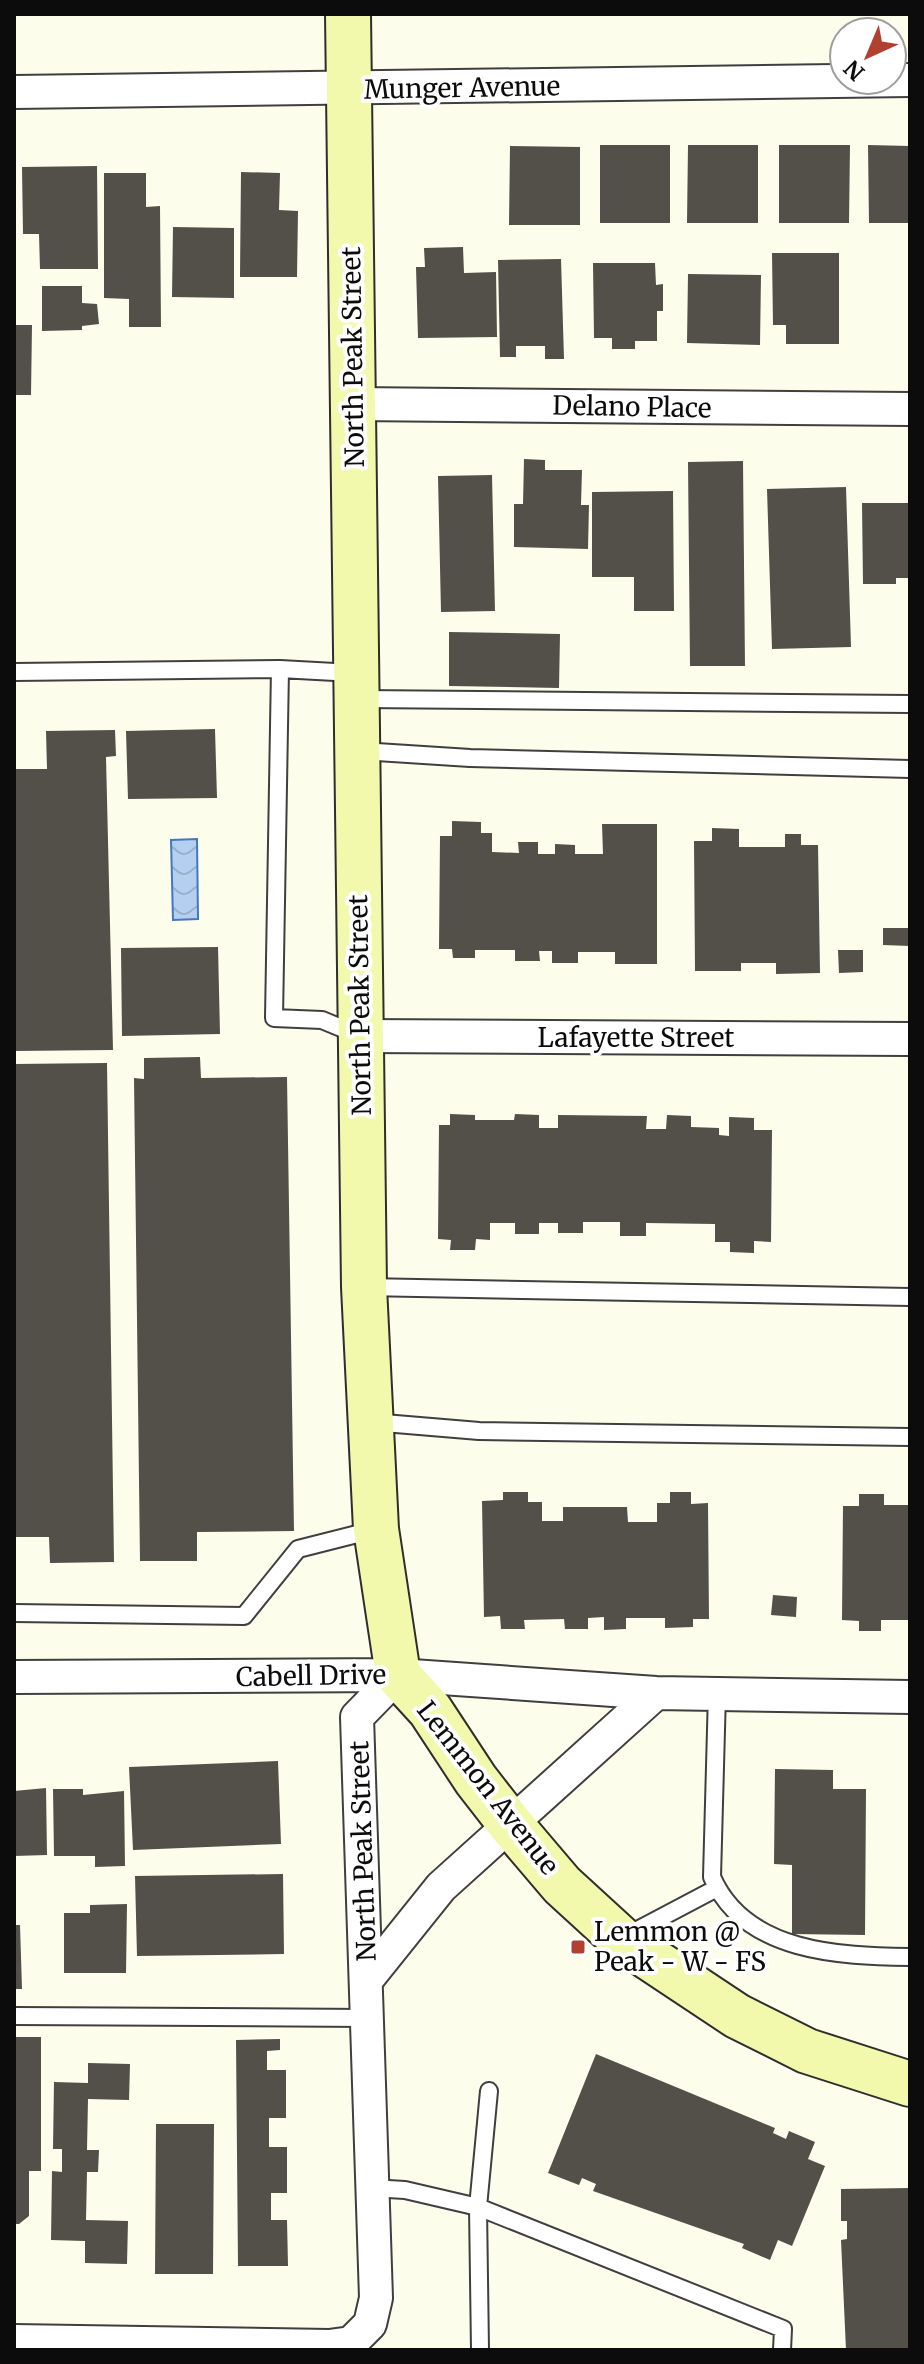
<svg xmlns="http://www.w3.org/2000/svg" width="924" height="2364" viewBox="0 0 924 2364" font-family="Merriweather,serif">
	<style>
		.water { fill: url(#water-waves); stroke: #4277c1; stroke-width: 2 }
		.building { fill: #534f49 }
		.lines { fill: none; stroke-linecap: round; stroke-linejoin: round }
		.service-casing { stroke: #3f3f3f; stroke-width: 20 }
		.minor-casing { stroke: #3f3f3f; stroke-width: 36 }
		.secondary-casing { stroke: #2e2e2e; stroke-width: 48 }
		.service { stroke: #fff; stroke-width: 16 }
		.minor { stroke: #fff; stroke-width: 32 }
		.secondary { stroke: #f2f8ac; stroke-width: 44 }
		.poi-dot { fill: #b04130; stroke: #fff; stroke-width: 3 }
		.labels { text-anchor: middle; stroke-width: 8; stroke-linejoin: round; paint-order: stroke }
		.street-label { font-size: 26px; fill: #0c0c0c; stroke: #fff }
		.poi-label { font-size: 26px; fill: #0c0c0c; stroke: #fff; text-anchor: start }
	</style>
	<defs>
		<pattern id="water-waves" width="16" height="10" patternUnits="userSpaceOnUse" patternTransform="scale(2)"><rect width="16" height="10" fill="#b5cff0"/><path d="M0 5q4-4 8 0t8 0" fill="none" stroke="#9ab1cd"/></pattern>
	</defs>
	<rect width="100%" height="100%" fill="#fdfdec"/>
	<path class="water" d="M197,839L198,919L173,920L171,840Z"/>
	<path class="building" d="M600,145H670V223H600Z
		M688,145H758V223H687Z
		M779,145H850L849,223H779Z
		M868,145L910,146V223H869Z
		M510,146L580,147V225H509Z
		M97,166L98,269H40L39,234H23L22,167Z
		M241,172L280,173L279,210L298,211L297,277H240Z
		M104,173H146V207L160,206L161,327H129V299L104,298Z
		M173,227L234,228V298L172,297Z
		M463,247L464,273L496,272L497,337L418,338L416,267H425L424,248Z
		M772,253H839V344H786V325H773Z
		M561,259L564,359H545V346H516V357H500L498,260Z
		M593,263H655L656,285L663,284V311H657V341H635V349H612V338H594Z
		M688,274L761,275L760,345L687,343Z
		M42,286H82V303L97,304L99,324L82,326V330L42,331Z
		M14,325H32L31,395H14Z
		M524,459L545,460V470H582L581,505H589L588,549L514,547V504H523Z
		M743,461L745,666H690L688,462Z
		M492,475L495,611L441,612L438,476Z
		M846,487L851,647L772,649L767,489Z
		M673,491L674,611H634V577H592V492Z
		M862,503H910V578H896V584H863Z
		M449,632L560,634L559,688L449,686Z
		M215,729L217,798L128,799L126,731Z
		M115,730L116,756L106,757L113,1050L14,1051V769H47L46,731Z
		M452,821L481,822V833H492V852L519,853L518,842H538V854H555V844L575,845V854H603L602,824H657V964H615V952H578V963H552V951H539L540,961H515V950H475V958H453L452,949H439L440,836H452Z
		M712,828L739,829V847H785V834H801V845H818L820,973L776,974V963H741V971H695L694,841H712Z
		M883,928H910V946L883,945Z
		M218,947L220,1034L122,1036L121,948Z
		M838,950H863V972L839,973Z
		M200,1057L201,1078L287,1077L294,1531L197,1532V1561H140L134,1078L144,1079V1058Z
		M107,1063L114,1562L50,1563L49,1537H14V1064Z
		M450,1114L475,1115V1120H514L515,1114L539,1115V1128H558V1115L647,1116L646,1129H666L667,1115L691,1116V1127L719,1128V1135L729,1136V1117L754,1118V1130H772L771,1242L754,1241V1253L730,1252V1242H715V1224L646,1223V1236H620V1222H583V1233H558V1223H539V1234H515V1223H490V1240L476,1239L475,1250H450L451,1240L438,1239L439,1125H450Z
		M503,1492H528V1502H542V1521H563V1507H627L628,1522H657V1503H670V1492H691V1504L708,1503L709,1619H693V1627L665,1628V1618H626V1629L604,1630V1617L588,1618V1629H565L564,1619L524,1620L525,1629H501L500,1616L484,1617L482,1501L503,1500Z
		M859,1494H884V1505H910V1620H881V1631H859V1621L842,1620L843,1506H859Z
		M773,1595L797,1597L796,1617L771,1615Z
		M278,1761L281,1844L133,1850L129,1767Z
		M775,1769L833,1770V1789H866L865,1935L792,1934V1865L774,1864Z
		M46,1788L47,1855L14,1856V1791Z
		M53,1789H83V1795L124,1791L125,1866L95,1867V1856H54Z
		M283,1874L284,1954L137,1956L135,1876Z
		M127,1904L126,1973H64V1913H90V1905Z
		M14,1925H20L22,1989H14Z
		M16,2037H41V2171H29V2216L19,2224H14Z
		M280,2039V2050L267,2051V2070H286V2118H269V2147H287V2193H271V2220H287L288,2266H238L236,2040Z
		M596,2054L775,2128L773,2133L786,2139L789,2131L815,2142L808,2159L825,2166L792,2246L778,2240L770,2260L742,2248L744,2244L593,2191L596,2184L582,2178L579,2185L548,2173Z
		M88,2063L130,2064L129,2100L88,2099L87,2150H99L98,2172H87L86,2220L128,2221L127,2264L85,2263V2241L51,2240L52,2171L62,2172V2149H53L54,2082L88,2083Z
		M156,2124H214L213,2274H155Z
		M910,2188V2350H846L841,2240L847,2239V2221H841V2189Z"/>
	<g class="lines">
		<g class="service-casing">
			<path id="service" d="M280,669L274,1018L322,1020L356,1034
				M14,672L280,669L353,673
				M360,699L910,704
				M361,751L470,758L910,769
				M364,1287L910,1297
				M372,1422L479,1431L910,1437
				M14,1613L244,1616L298,1549L373,1530
				M717,1693L712,1877C745,1953 840,1956 910,1957
				M626,1936L717,1888
				M14,2016L368,2018
				M371,2188L405,2190L478,2207L783,2329L782,2350
				M480,2350L478,2207L489,2091"/>
		</g>
		<g class="minor-casing">
			<path id="minor" d="M14,92L910,80
				M354,404L910,409
				M361,1036L910,1039
				M14,1677L398,1675L656,1693L910,1697
				M368,1978L441,1887L656,1693
				M14,2341L329,2346L351,2343L370,2324L376,2298L357,1717L398,1675"/>
		</g>
		<g class="secondary-casing">
			<path id="secondary" d="M348,14L364,1287L376,1529L398,1675L430,1710L476,1780L511,1825L562,1885L621,1939L737,2016L807,2051L910,2084"/>
		</g>
		<use href="#service" class="service"/>
		<use href="#minor" class="minor"/>
		<use href="#secondary" class="secondary"/>
	</g>
	<rect class="poi-dot" x="570" y="1939" width="16" height="16" rx="4"/>
	<g class="labels">
		<g class="street-label">
			<text transform="translate(462 88) rotate(-1)" y="9">Munger Avenue</text>
			<text transform="translate(353 357) rotate(-91)" y="9">North Peak Street</text>
			<text transform="translate(632 407) rotate(1)" y="9">Delano Place</text>
			<text transform="translate(360 1005) rotate(-91)" y="9">North Peak Street</text>
			<text x="636" y="1047">Lafayette Street</text>
			<text transform="translate(311 1676) rotate(-1)" y="9">Cabell Drive</text>
			<text transform="translate(488 1788) rotate(52)" y="9">Lemmon Avenue</text>
			<text transform="translate(363 1851) rotate(-92)" y="9">North Peak Street</text>
		</g>
		<g class="poi-label">
			<text x="594" y="1941">Lemmon @<tspan x="594" dy="30">Peak - W - FS</tspan></text>
		</g>
	</g>
	<rect width="924" height="2364" fill="none" stroke="#0c0c0c" stroke-width="32"/>
	<g transform="translate(868 56) rotate(224)"><circle r="38" fill="#ffffff" stroke="#9e9e9e" stroke-width="2"/>
	<path d="M0-6L14 30L0 20L-14 30Z" fill="#b04130"/>
	<text y="-12" font-size="22" font-weight="bold" text-anchor="middle" fill="#0c0c0c">N</text>
	</g>
</svg>
